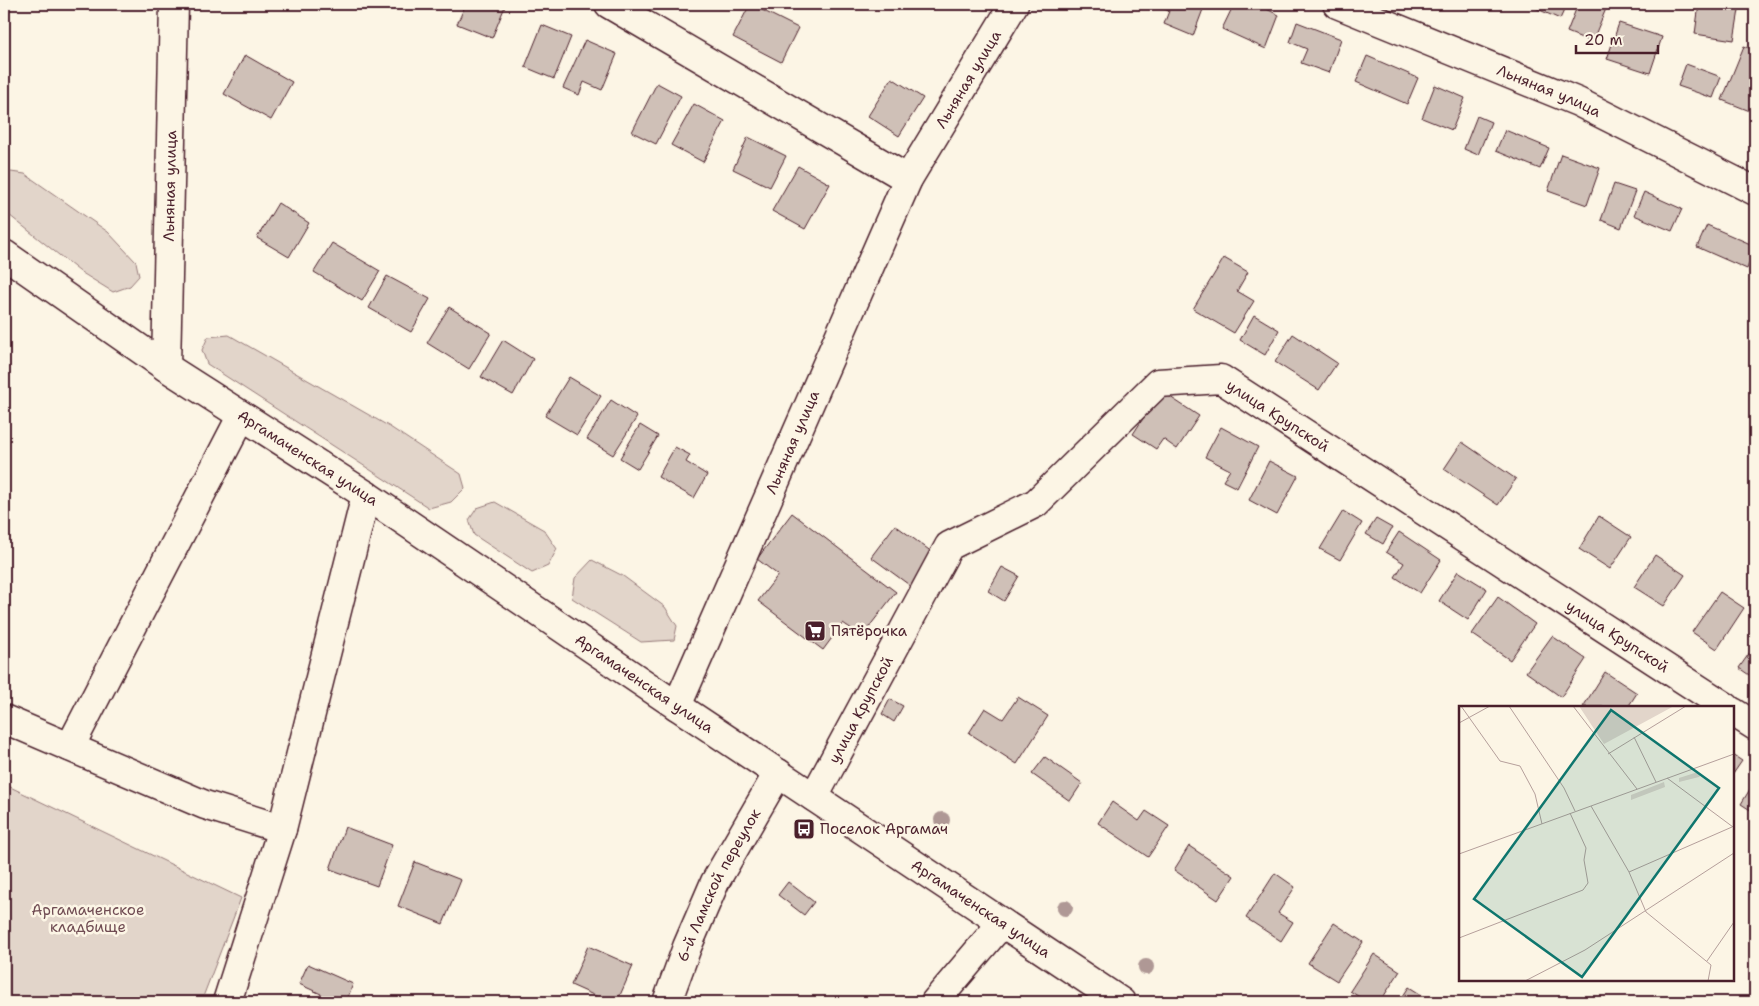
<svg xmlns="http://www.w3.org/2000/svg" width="1759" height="1006" viewBox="0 0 1759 1006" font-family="'Shantell Sans',sans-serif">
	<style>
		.green { fill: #e2d5ca; stroke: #967a7a }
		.building { fill: #cfc0b7; stroke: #4a1f2b }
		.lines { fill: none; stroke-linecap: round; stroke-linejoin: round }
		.minor-casing { stroke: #4a1f2b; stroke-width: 31 }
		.major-casing { stroke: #4a1f2b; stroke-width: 31 }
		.minor { stroke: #fcf5e5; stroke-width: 28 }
		.major { stroke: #fcf5e5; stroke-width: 28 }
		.tree { fill: #af9895 }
		.labels { text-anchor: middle; stroke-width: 5; stroke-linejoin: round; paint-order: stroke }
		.street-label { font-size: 15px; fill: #4a1f2b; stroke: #fcf5e5 }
		.poi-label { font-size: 15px; fill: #4a1f2b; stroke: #fcf5e5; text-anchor: start }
		.park-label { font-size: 15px; fill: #704c53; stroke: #fcf5e5 }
		.inset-road { fill: none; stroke: #b59f9b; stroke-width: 1 }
		.view { fill: #0f766e; fill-opacity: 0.15; stroke: #0f766e; stroke-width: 2.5 }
		.inset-edge { fill: none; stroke: #4a1f2b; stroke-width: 2.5 }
	</style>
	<rect width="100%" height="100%" fill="#fcf5e5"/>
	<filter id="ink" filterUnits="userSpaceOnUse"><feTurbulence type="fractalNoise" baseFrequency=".02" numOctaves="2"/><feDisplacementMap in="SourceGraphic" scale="10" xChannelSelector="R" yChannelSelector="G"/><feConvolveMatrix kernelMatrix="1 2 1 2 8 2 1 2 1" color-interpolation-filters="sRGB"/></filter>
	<g filter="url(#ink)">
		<path class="green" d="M4,171L25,174L108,232L136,262L139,276L130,286L113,292L79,271L4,211Z
			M229,335L390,427L461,474L465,488L451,502L429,508L207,364L202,350L208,337Z
			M495,502L544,530L557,549L548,566L532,573L474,535L469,520L477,508Z
			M592,560L623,576L665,607L677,626L674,640L641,642L572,598L575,578Z
			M4,784L241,898L201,1002H4Z"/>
		<path class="building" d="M466,4H506L492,38L457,24Z
			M750,4L798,28L781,62L733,37Z
			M1152,4H1205L1193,36L1164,24L1169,11Z
			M1234,4H1256L1279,15L1266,49L1222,29Z
			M1526,4H1567L1560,19Z
			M1578,4H1608L1592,42L1567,32Z
			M1699,4H1740L1734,40L1695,34Z
			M1297,22L1341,39L1329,73L1301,63L1307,49L1290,42Z
			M1619,23L1662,37L1650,73L1607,59Z
			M542,25L571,37L554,79L525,67Z
			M585,40L617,54L602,90L584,82L579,95L563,88Z
			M1744,46L1755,50V113L1722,100Z
			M245,55L292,82L271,120L224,94Z
			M1367,56L1418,78L1407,104L1356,82Z
			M1686,64L1721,77L1713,98L1678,86Z
			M892,78L923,98L899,136L868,116Z
			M657,83L681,96L656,144L632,132Z
			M1435,85L1465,98L1452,130L1422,118Z
			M694,104L725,121L703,162L671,145Z
			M1477,116L1491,122L1478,155L1464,149Z
			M1505,130L1549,148L1540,169L1496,151Z
			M748,137L786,156L770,187L733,169Z
			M1561,154L1600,168L1587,205L1548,191Z
			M798,166L830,184L805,229L772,211Z
			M1614,184L1635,191L1621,228L1601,220Z
			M1644,192L1682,209L1672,231L1634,215Z
			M278,203L309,223L289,257L257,238Z
			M1707,225L1755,246L1747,269L1697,247Z
			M332,243L380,271L362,301L314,272Z
			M1224,258L1248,272L1237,291L1254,301L1234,333L1193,309Z
			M387,276L430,299L411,332L369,308Z
			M449,307L491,333L469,369L427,343Z
			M1254,315L1279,330L1265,355L1240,340Z
			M1293,334L1337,363L1319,390L1275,362Z
			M503,340L533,359L513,395L481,377Z
			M569,377L601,396L577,435L545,416Z
			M1161,391L1199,416L1177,449L1163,439L1156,449L1133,434Z
			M611,400L637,417L613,455L587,439Z
			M640,425L658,436L638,469L620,458Z
			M1221,427L1258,447L1237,488L1223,481L1230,470L1205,457Z
			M1462,442L1516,479L1498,505L1444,469Z
			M675,447L690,455L686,462L707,475L694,498L658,477Z
			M1269,461L1298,476L1277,515L1249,500Z
			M1343,511L1362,523L1340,560L1320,549Z
			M792,513L896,592L862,636L843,623L823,650L758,601L778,575L757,559Z
			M1599,516L1631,537L1610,569L1579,549Z
			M1376,519L1392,528L1383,544L1366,534Z
			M895,525L936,555L912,587L871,557Z
			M1399,532L1441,560L1420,593L1395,577L1404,563L1386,552Z
			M1655,555L1685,575L1664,606L1634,587Z
			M1002,567L1019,576L1004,601L988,591Z
			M1458,571L1487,589L1468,620L1439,601Z
			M1720,592L1744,608L1717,649L1692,632Z
			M1498,597L1535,624L1510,660L1472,634Z
			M1552,636L1586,659L1561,697L1526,672Z
			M1755,645V679L1739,668Z
			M1605,672L1637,693L1628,707H1583Z
			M1018,697L1048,716L1017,764L969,733L985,708L1003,719Z
			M890,699L903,706L894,722L882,714Z
			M1733,755L1742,761L1733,774Z
			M1045,757L1082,783L1070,801L1032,774Z
			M1755,781V813L1741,804Z
			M1112,802L1139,821L1146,811L1169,826L1148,857L1098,823Z
			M345,827L392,845L377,886L330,869Z
			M1189,846L1234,876L1218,900L1174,870Z
			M415,862L461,880L443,924L398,906Z
			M1275,873L1295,887L1278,913L1293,922L1281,941L1246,918Z
			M788,882L814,902L804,915L778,895Z
			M1334,923L1363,942L1337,981L1308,963Z
			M588,946L633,966L617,1002H609L571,985Z
			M1374,954L1400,971L1380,1002H1367L1350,991Z
			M308,964L353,984L346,1002H318L321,994L299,984Z
			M1409,987L1433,1002H1399Z"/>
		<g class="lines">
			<g class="minor-casing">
				<g id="minor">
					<path d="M609,4L908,179"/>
					<path id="s1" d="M1337,4L1578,102L1755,191"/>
					<path id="s2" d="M166,367L174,4"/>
					<path id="s3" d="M677,706L908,179L1014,4"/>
					<path d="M1733,712L1755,726"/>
					<path d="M4,719L205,805L282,829"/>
					<path d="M70,747L241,417"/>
					<path id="s4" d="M814,797L949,546L1036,503L1158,383L1221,379L1726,707"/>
					<path d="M227,1002L282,829L366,495"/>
					<path id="s5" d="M667,1002L687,947L715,882L778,773"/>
					<path d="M935,1002L1002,923"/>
				</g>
			</g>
			<g class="major-casing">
				<g id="major">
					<path id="s6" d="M4,254L166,367L366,495L677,706L1121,1002"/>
				</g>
			</g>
			<use href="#minor" class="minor"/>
			<use href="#major" class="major"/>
		</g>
		<g class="tree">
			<circle cx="942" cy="820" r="8"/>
			<circle cx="1065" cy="908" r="8"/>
			<circle cx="1146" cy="967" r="8"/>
		</g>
	</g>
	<defs>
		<g id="supermarket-square" transform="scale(1.125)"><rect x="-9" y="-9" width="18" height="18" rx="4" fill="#4a1f2b" stroke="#fcf5e5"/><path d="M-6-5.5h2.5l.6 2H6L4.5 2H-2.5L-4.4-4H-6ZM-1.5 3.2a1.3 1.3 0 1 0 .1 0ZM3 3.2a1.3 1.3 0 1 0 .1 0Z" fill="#fff"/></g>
		<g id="bus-square" transform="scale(1.125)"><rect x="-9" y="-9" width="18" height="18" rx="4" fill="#4a1f2b" stroke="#fcf5e5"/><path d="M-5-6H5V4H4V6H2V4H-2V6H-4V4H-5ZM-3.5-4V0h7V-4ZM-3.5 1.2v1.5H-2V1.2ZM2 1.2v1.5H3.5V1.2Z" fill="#fff"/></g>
	</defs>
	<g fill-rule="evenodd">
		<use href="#supermarket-square" x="815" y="631"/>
		<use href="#bus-square" x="804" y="829"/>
	</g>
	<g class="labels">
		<g class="street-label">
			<text dy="5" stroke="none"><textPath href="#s3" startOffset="692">Льняная улица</textPath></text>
			<text dy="5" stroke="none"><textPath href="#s1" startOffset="229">Льняная улица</textPath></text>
			<text dy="5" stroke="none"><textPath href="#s2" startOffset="181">Льняная улица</textPath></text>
			<text dy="5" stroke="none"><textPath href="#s4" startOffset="684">улица Крупской</textPath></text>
			<text dy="5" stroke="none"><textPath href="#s3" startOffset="288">Льняная улица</textPath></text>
			<text dy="5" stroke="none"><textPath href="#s6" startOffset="366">Аргамаченская улица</textPath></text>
			<text dy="5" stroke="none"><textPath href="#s4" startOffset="1089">улица Крупской</textPath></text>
			<text dy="5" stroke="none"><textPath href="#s6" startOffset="771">Аргамаченская улица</textPath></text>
			<text dy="5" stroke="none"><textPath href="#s4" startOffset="99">улица Крупской</textPath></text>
			<text dy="5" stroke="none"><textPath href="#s5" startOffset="128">6-й Ламской переулок</textPath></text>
			<text dy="5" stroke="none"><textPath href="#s6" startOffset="1176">Аргамаченская улица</textPath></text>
		</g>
		<g class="poi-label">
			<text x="831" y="636">Пятёрочка</text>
			<text x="820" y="834">Поселок Аргамач</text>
		</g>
		<g class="park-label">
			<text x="88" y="915">Аргамаченское<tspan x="88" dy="17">кладбище</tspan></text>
		</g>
	</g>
	<g transform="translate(1459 706)">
		<rect width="275" height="275" fill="#fcf5e5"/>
		<path d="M120,0H215L145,38ZM239,66L242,69L240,71L220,76V72ZM205,76L206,81L172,94V89Z" fill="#e2d5ca"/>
		<path class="inset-road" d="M2,0L41,55L61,60L76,88L83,118M50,0L105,82L116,105M114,0L178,83M0,17L31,0M175,31L197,76M149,48L227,0M208,72L274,121M132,100L170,166L187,206L252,259L249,275M0,148L275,48M170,166L273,121M0,232L124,184L129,177L125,154L127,142L111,107M248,255L275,216M66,275L126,244L275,147"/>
		<path class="view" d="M152,4L260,82L123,271L15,193Z"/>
		<rect width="275" height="275" class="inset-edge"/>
	</g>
	<rect width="1759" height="1006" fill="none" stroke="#fcf5e5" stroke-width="20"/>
	<rect x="10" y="10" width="1739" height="986" fill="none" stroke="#4a1f2b" stroke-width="2" filter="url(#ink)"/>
	<path d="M1576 45v8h82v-8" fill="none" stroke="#4a1f2b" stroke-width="2.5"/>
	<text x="1584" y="45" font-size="15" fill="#4a1f2b" stroke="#fcf5e5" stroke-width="4" paint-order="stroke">20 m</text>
</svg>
